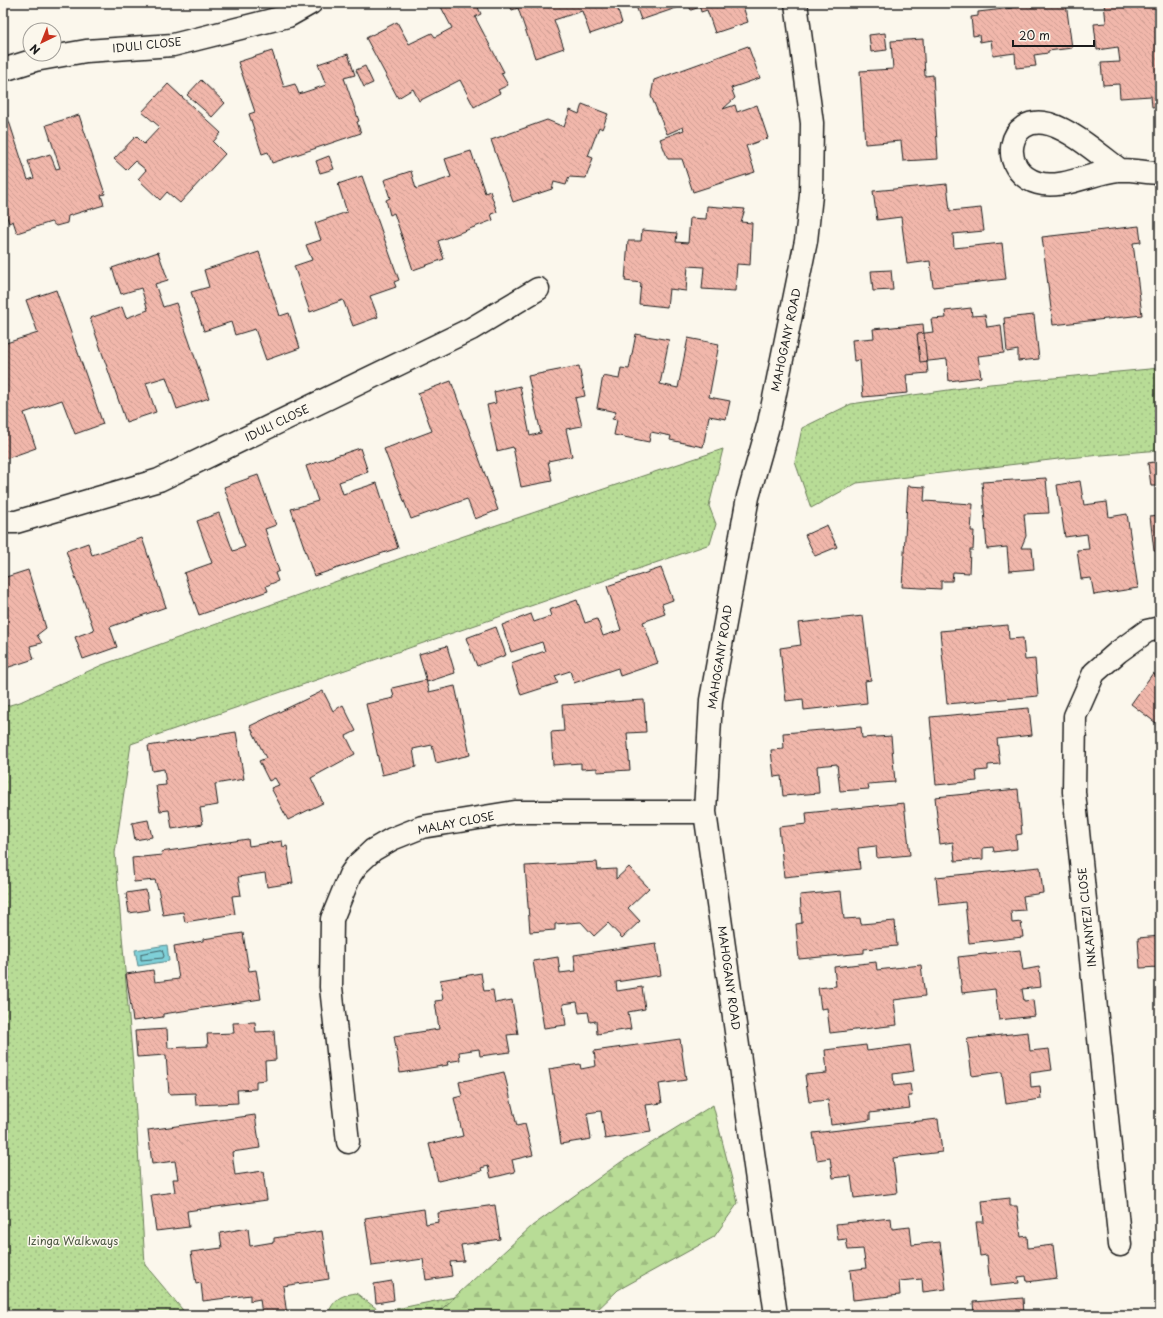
<svg xmlns="http://www.w3.org/2000/svg" width="1163" height="1318" viewBox="0 0 1163 1318" font-family="'Playpen Sans',sans-serif">
	<style>
		.forest { fill: url(#forest-firs); stroke: #6a7c59 }
		.park { fill: url(#park-dots); stroke: #6a7c59 }
		.water { fill: #7fd0d8; stroke: #57888d }
		.lines { fill: none; stroke-linecap: round; stroke-linejoin: round }
		.shore { stroke: #446467; stroke-width: 1 }
		.building { fill: url(#building-back-hatch); stroke: #1c1c1c }
		.minor-casing { stroke: #1c1c1c; stroke-width: 25 }
		.minor { stroke: #fbf7ec; stroke-width: 22 }
		.labels { text-anchor: middle; stroke-width: 3; stroke-linejoin: round; paint-order: stroke }
		.street-label { font-size: 11px; fill: #1c1c1c; stroke: #fbf7ec }
		.park-label { font-size: 11px; fill: #4b5641; stroke: #fbf7ec }
	</style>
	<defs>
		<pattern id="forest-firs" width="22" height="20" patternUnits="userSpaceOnUse"><rect width="22" height="20" fill="#b8dc96"/><path d="M5 1l3.5 6h-7zM16 11l3.5 6h-7z" fill="#9ebc81"/></pattern>
		<pattern id="park-dots" width="8" height="8" patternUnits="userSpaceOnUse"><rect width="8" height="8" fill="#b8dc96"/><path d="M2 2h.1M6 6h.1" fill="none" stroke="#9ebc81" stroke-width="1.8" stroke-linecap="round"/></pattern>
		<pattern id="building-back-hatch" width="6" height="6" patternUnits="userSpaceOnUse"><rect width="6" height="6" fill="#f1b7ab"/><path d="M-1 5l2 2M0 0l6 6M5-1l2 2" fill="none" stroke="#ce9d93"/></pattern>
	</defs>
	<rect width="100%" height="100%" fill="#fbf7ec"/>
	<filter id="ink" filterUnits="userSpaceOnUse"><feTurbulence type="fractalNoise" baseFrequency=".025" numOctaves="2"/><feDisplacementMap in="SourceGraphic" scale="8" xChannelSelector="R" yChannelSelector="G"/><feConvolveMatrix kernelMatrix="1 2 1 2 8 2 1 2 1" color-interpolation-filters="sRGB"/></filter>
	<g filter="url(#ink)">
		<path class="forest" d="M713,1105L738,1203L714,1237L618,1290L592,1315H435L532,1226L621,1162Z"/>
		<path class="park" d="M1160,368V450L1067,458L857,483L811,508L795,462L802,428L851,404L990,384Z
			M723,449L709,506L716,524L710,544L131,744L115,853L133,1065L145,1265L187,1315H3V707L20,702L102,665L446,542Z
			M356,1293L381,1312L455,1297L435,1315H327C335,1299 338,1296 356,1293Z"/>
		<path class="water" d="M167,945L169,961L138,966L135,950Z"/>
		<g class="lines">
			<path class="shore" d="M162,950L164,956L163,958L141,960V954Z"/>
		</g>
		<path class="building" d="M439,3H476L481,14L475,17L504,72L501,73L508,85L498,90L500,93L474,107L460,80L419,101L413,89L398,98L366,38L397,22L409,44L432,33L435,37L452,28Z
			M509,3H616L622,23L590,34L582,11L554,20L564,48L535,58L518,8L512,10Z
			M635,3H742L748,22L715,33L707,10L701,12L700,7L691,10L688,4L641,20Z
			M1012,3H1030L1031,7L1066,3L1072,48L1048,51V53L1034,55L1036,66L1016,68L1015,53L993,56L991,40L980,42L979,35L973,36L971,17L978,16V12L1013,8Z
			M1104,3H1160V106L1152,107L1151,96L1120,98L1119,84L1103,85L1101,63L1120,62L1118,47L1097,50L1094,24L1106,23Z
			M885,33L887,50L871,52L869,35Z
			M923,39L925,76L933,75L938,159L903,161L901,141L865,144L860,71L893,69L891,41Z
			M748,46L760,78L731,88L735,98L723,109L735,105L737,112L757,105L768,138L746,146L755,172L693,192L682,159H668L660,139L684,130L683,127L667,134L651,96L654,80Z
			M272,51L284,87L295,84L299,94L326,85L318,64L348,54L355,75L344,78L359,121L357,122L361,133L272,163L268,152L262,154L249,114L255,112L238,62Z
			M365,66L373,83L364,87L356,70Z
			M201,80L225,103L212,117L187,95Z
			M168,84L221,133L213,142L225,154L180,203L167,192L160,200L138,179L146,170L135,161L126,170L114,159L136,136L144,144L160,127L142,112Z
			M582,104L608,114L602,129L599,127L588,156L593,158L586,178L569,177L566,185L554,182L552,189L513,202L491,140L547,120L564,127L570,110L579,114Z
			M6,112L28,180L34,178L28,161L50,154L56,169L60,168L46,125L79,115L105,194L101,195L104,205L68,216L67,223L56,226L51,222L17,233L13,221L9,223L3,205V113Z
			M471,151L485,193L490,191L497,212L491,214L493,220L438,241L444,259L413,270L394,213L390,215L386,200L390,198L384,180L411,171L416,189L451,177L445,159Z
			M329,156L334,169L320,173L316,161Z
			M362,176L399,280L394,282L396,287L370,296L378,317L353,326L343,300L310,312L294,266L312,260L306,245L321,240L315,223L347,212L338,184Z
			M947,184L950,211L981,208L984,231L953,234L954,248L1002,243L1006,279L933,287L930,261L907,264L901,217L877,220L873,191Z
			M707,206L745,209L741,222L752,223L750,265L737,264L735,291L702,289L704,267L688,266L686,291L669,289L667,307L639,304L641,283L625,281L628,241H641L642,230L677,233L676,242L688,243L690,218L706,219Z
			M1139,226L1141,242L1133,243L1142,315L1053,325L1042,237Z
			M158,252L168,280L155,284L163,307L176,303L209,398L177,409L166,377L146,383L156,412L126,422L90,318L122,307L126,318L148,310L141,288L121,294L112,268Z
			M259,252L280,316L289,313L300,348L266,360L255,329L235,335L231,322L204,331L191,292L209,287L204,270Z
			M1160,267V288L1159,289L1157,268Z
			M891,270L893,290L873,291L871,271Z
			M56,290L103,424L75,434L62,400L24,413L36,448L5,459L3,454V344L38,333L26,300Z
			M971,308L972,316L985,315L987,327L1001,325L1004,353L978,356L981,377L949,381L947,359L920,362L917,334L933,332L931,319L946,318L945,311Z
			M1034,315L1039,359L1018,361V350L1007,352L1004,318Z
			M923,324L928,373L906,375L908,393L863,397L860,360L854,361L852,340L874,338L873,329Z
			M636,334L669,340L660,384L678,388L688,338L719,344L709,397L730,401L726,419L709,416L703,447L670,440L671,436L651,432L649,442L614,435L617,420L612,419L616,412L597,408L603,376L619,379L621,368L629,369Z
			M579,366L585,396L575,398L582,426L566,429L572,456L548,461L552,481L521,487L513,447L497,451L487,405L496,403L494,392L520,386L530,436L541,433L528,376Z
			M451,381L498,510L475,519L467,499L411,519L384,449L432,431L418,393Z
			M360,448L368,472L339,482L343,494L377,483L398,548L314,576L291,509L318,501L306,466Z
			M1160,461V486H1151L1148,463Z
			M258,475L276,525L265,529L279,571L275,573L278,581L266,586L268,591L199,615L184,573L212,563L197,521L219,513L233,551L245,547L224,487Z
			M1046,478L1049,513L1024,514L1026,536L1021,548H1032L1034,569L1009,571L1007,547L987,549L982,482Z
			M1080,481L1084,505L1107,502L1109,517L1127,514L1138,588L1094,595L1091,578L1081,579L1077,550L1089,549L1087,534L1065,537L1057,485Z
			M908,486L925,487L924,501L973,504L971,531H974L973,550H970L969,573L953,572L952,581H941V589L902,587Z
			M1160,515V551H1154L1150,516Z
			M827,525L837,547L815,556L805,535Z
			M142,538L166,607L110,627L117,647L83,659L75,637L94,630L66,551L88,543L92,555Z
			M661,568L673,600L662,604L665,614L643,622L658,663L620,676L618,668L574,683L570,671L555,676L558,683L521,695L511,663L545,651L542,642L511,652L502,625L531,614L534,622L551,616L549,610L577,600L585,623L597,619L603,636L621,630L607,586Z
			M28,570L46,628L37,635L42,643L30,646L34,659L3,669V578Z
			M863,616L871,680L865,681L867,703L804,710L803,699L786,701L780,648L801,645L798,623Z
			M1008,625L1009,639L1023,638L1025,660L1035,659L1038,696L947,704L940,631Z
			M496,627L506,655L477,666L466,638Z
			M447,646L455,673L427,682L419,654Z
			M1153,673L1160,678V726L1131,704Z
			M426,680L429,692L455,686L470,755L436,763L432,745L413,749L416,767L382,775L366,704L394,698L392,688Z
			M323,691L333,711L343,705L356,731L346,736L355,754L311,778L323,803L288,820L271,788L279,785L275,778L269,781L259,761L266,758L250,726Z
			M644,700L646,732L627,733L630,770L597,772V768L581,769V763L553,765L551,732L564,731L562,705Z
			M1029,708L1032,735L997,739L1000,764L988,765V770L976,771L977,781L936,785L930,717Z
			M861,727L862,738L891,736L895,782L868,784L869,789L840,791L837,764L817,766L819,793L783,796L781,776L774,777L771,750L784,749L783,733Z
			M236,732L244,779L215,784L218,805L200,808L203,824L172,829L169,810L160,811L156,786L166,785L164,769L152,771L148,746Z
			M1018,789L1022,834L1016,835L1017,849L994,852L993,847L983,848V859L955,861L953,842L940,844L935,797Z
			M904,803L910,855L877,858L876,846L858,848L860,869L784,877L779,827L807,824L806,813Z
			M148,820L152,837L135,840L132,823Z
			M248,839L249,846L282,841L283,847L287,846L293,883L267,887L265,873L238,877L241,895L232,896L235,914L185,922L183,912L163,915L159,893L155,880L134,882L132,858L162,855L161,852Z
			M597,862L598,870L616,869V879L629,867L649,888L628,908L640,921L622,938L608,923L594,936L581,922L555,924V930L530,932L525,866Z
			M1040,867L1043,893L1023,896L1025,910L1011,911L1012,923L1021,922L1023,937L969,943L965,902L939,905L936,877Z
			M1160,879V897H1157L1155,880Z
			M146,890L149,910L129,913L126,893Z
			M841,891L844,919L860,918L861,924L895,921L897,946L864,949V953L799,959L796,924L802,923L800,895Z
			M243,933L249,971L256,970L261,999L163,1014V1017L133,1021L126,974L153,970L155,982L179,979L174,946L203,941V939Z
			M1160,936V967L1140,968L1138,938Z
			M656,943L661,975L616,982L617,991L642,987L645,1009L628,1012L631,1029L597,1034L596,1021L590,1022L588,1012L579,1013L577,1002L563,1004L566,1025L544,1028L533,961L558,957L560,973L576,971L574,955Z
			M1020,950L1023,970L1039,967L1041,987L1022,989L1024,1001L1033,1000L1035,1016L999,1020L995,989L962,993L958,957Z
			M876,962L877,970L921,965L925,996L894,1000L897,1025L830,1033L827,1008L821,1009L818,988L836,986L834,967Z
			M481,973L484,991L493,990L495,1003L512,1000L518,1034L507,1035L510,1052L480,1056L479,1049L459,1052L460,1060L447,1062L448,1065L400,1073L394,1036L439,1029L435,1001L443,1000L440,980Z
			M1157,1017H1160V1042Z
			M255,1022L256,1032L274,1031L276,1060L265,1061L266,1080L256,1081V1089L237,1090L238,1103L196,1105L195,1093L169,1094L166,1055L137,1057L135,1031L167,1029L168,1048L208,1046L207,1034L234,1033L233,1023Z
			M1028,1032L1030,1051L1049,1049L1052,1070L1030,1073L1031,1087L1040,1086L1041,1099L1006,1104L1002,1072L972,1076L967,1039Z
			M680,1039L686,1080L659,1084L662,1103L646,1105L651,1132L605,1139L601,1111L587,1113L591,1139L561,1144L549,1069L580,1064L581,1069L596,1066L594,1051Z
			M866,1045L867,1051L910,1045L914,1071L893,1074L894,1086L910,1084L912,1096H908L910,1108L870,1113V1120L831,1125L828,1100L809,1102L805,1075L827,1073L825,1050Z
			M504,1072L517,1126L525,1124L533,1155L512,1160L515,1172L491,1178L488,1166L481,1168L482,1171L438,1181L429,1144L463,1136L454,1098L462,1096L459,1082Z
			M255,1115L260,1148L232,1152L235,1175L263,1171L267,1200L187,1211L189,1227L156,1231L151,1195L175,1192L173,1179H178L175,1161L152,1164L148,1130Z
			M938,1119L942,1152L893,1158L897,1193L854,1198L851,1176L833,1178L830,1158L817,1160L813,1133Z
			M1010,1198V1206H1017L1021,1237L1027,1236L1028,1248L1053,1245L1057,1278L1027,1282L1026,1276L1018,1277L1019,1283L990,1286L987,1255L980,1256L976,1222H984L982,1201Z
			M495,1205L500,1239L461,1245L464,1261L450,1262L452,1276L426,1280L423,1259L372,1266L365,1218L424,1209L426,1224L439,1222L438,1213Z
			M891,1218L892,1229L910,1227L912,1245L940,1242L946,1289L923,1292L922,1279L899,1281L900,1295L853,1300L850,1270L866,1268L863,1249L848,1250L846,1239L838,1240L836,1224Z
			M248,1228L250,1246L274,1242V1238L322,1231L329,1279L283,1286L287,1315H262L260,1299L250,1301V1295L203,1301L201,1283L196,1284L191,1252L222,1248L220,1233Z
			M392,1281L394,1300L376,1303L374,1284Z
			M1023,1298L1024,1315H974L973,1302Z"/>
		<g class="lines">
			<g class="minor-casing">
				<path id="minor" d="M3,70L35,60L86,51L173,45L288,16L311,3
					M1120,170C1100,155 1073,131 1049,124C1007,113 997,171 1038,183C1061,190 1094,172 1118,170C1131,169 1146,173 1160,173
					M3,522H16L159,480L471,329L538,289
					M348,1142L331,987L332,919L350,875L357,865L373,850L392,839L422,827L515,812H705
					M1120,1245L1074,792L1075,716L1094,673L1118,652L1147,631L1160,628
					M776,1315L705,812L711,700L748,497L769,423L806,241L811,195L812,123L796,3"/>
			</g>
			<use href="#minor" class="minor"/>
		</g>
	</g>
	<g class="labels">
		<g class="street-label">
			<text transform="translate(147 45) rotate(-6)" y="4">IDULI CLOSE</text>
			<text transform="translate(786 340) rotate(-78)" y="4">MAHOGANY ROAD</text>
			<text transform="translate(277 423) rotate(-26)" y="4">IDULI CLOSE</text>
			<text transform="translate(720 657) rotate(-81)" y="4">MAHOGANY ROAD</text>
			<text transform="translate(456 823) rotate(-11)" y="4">MALAY CLOSE</text>
			<text transform="translate(1087 917) rotate(-96)" y="4">INKANYEZI CLOSE</text>
			<text transform="translate(729 978) rotate(82)" y="4">MAHOGANY ROAD</text>
		</g>
		<g class="park-label">
			<text x="73" y="1245">Izinga Walkways</text>
		</g>
	</g>
	<rect width="1163" height="1318" fill="none" stroke="#fbf7ec" stroke-width="16"/>
	<rect x="8" y="8" width="1147" height="1302" fill="none" stroke="#1c1c1c" stroke-width="1.5" filter="url(#ink)"/>
	<g transform="translate(42 42) rotate(223)"><circle r="19" fill="#fbf7ec" stroke="#a29f99"/>
	<path d="M0-3L7 15L0 10L-7 15Z" fill="#c8321e"/>
	<text y="-6" font-size="11" font-weight="bold" text-anchor="middle" fill="#1c1c1c">N</text>
	</g>
	<path d="M1013 40v6h81v-6" fill="none" stroke="#1c1c1c" stroke-width="2"/>
	<text x="1019" y="40" font-size="12" fill="#1c1c1c" stroke="#fbf7ec" stroke-width="3" paint-order="stroke">20 m</text>
</svg>
